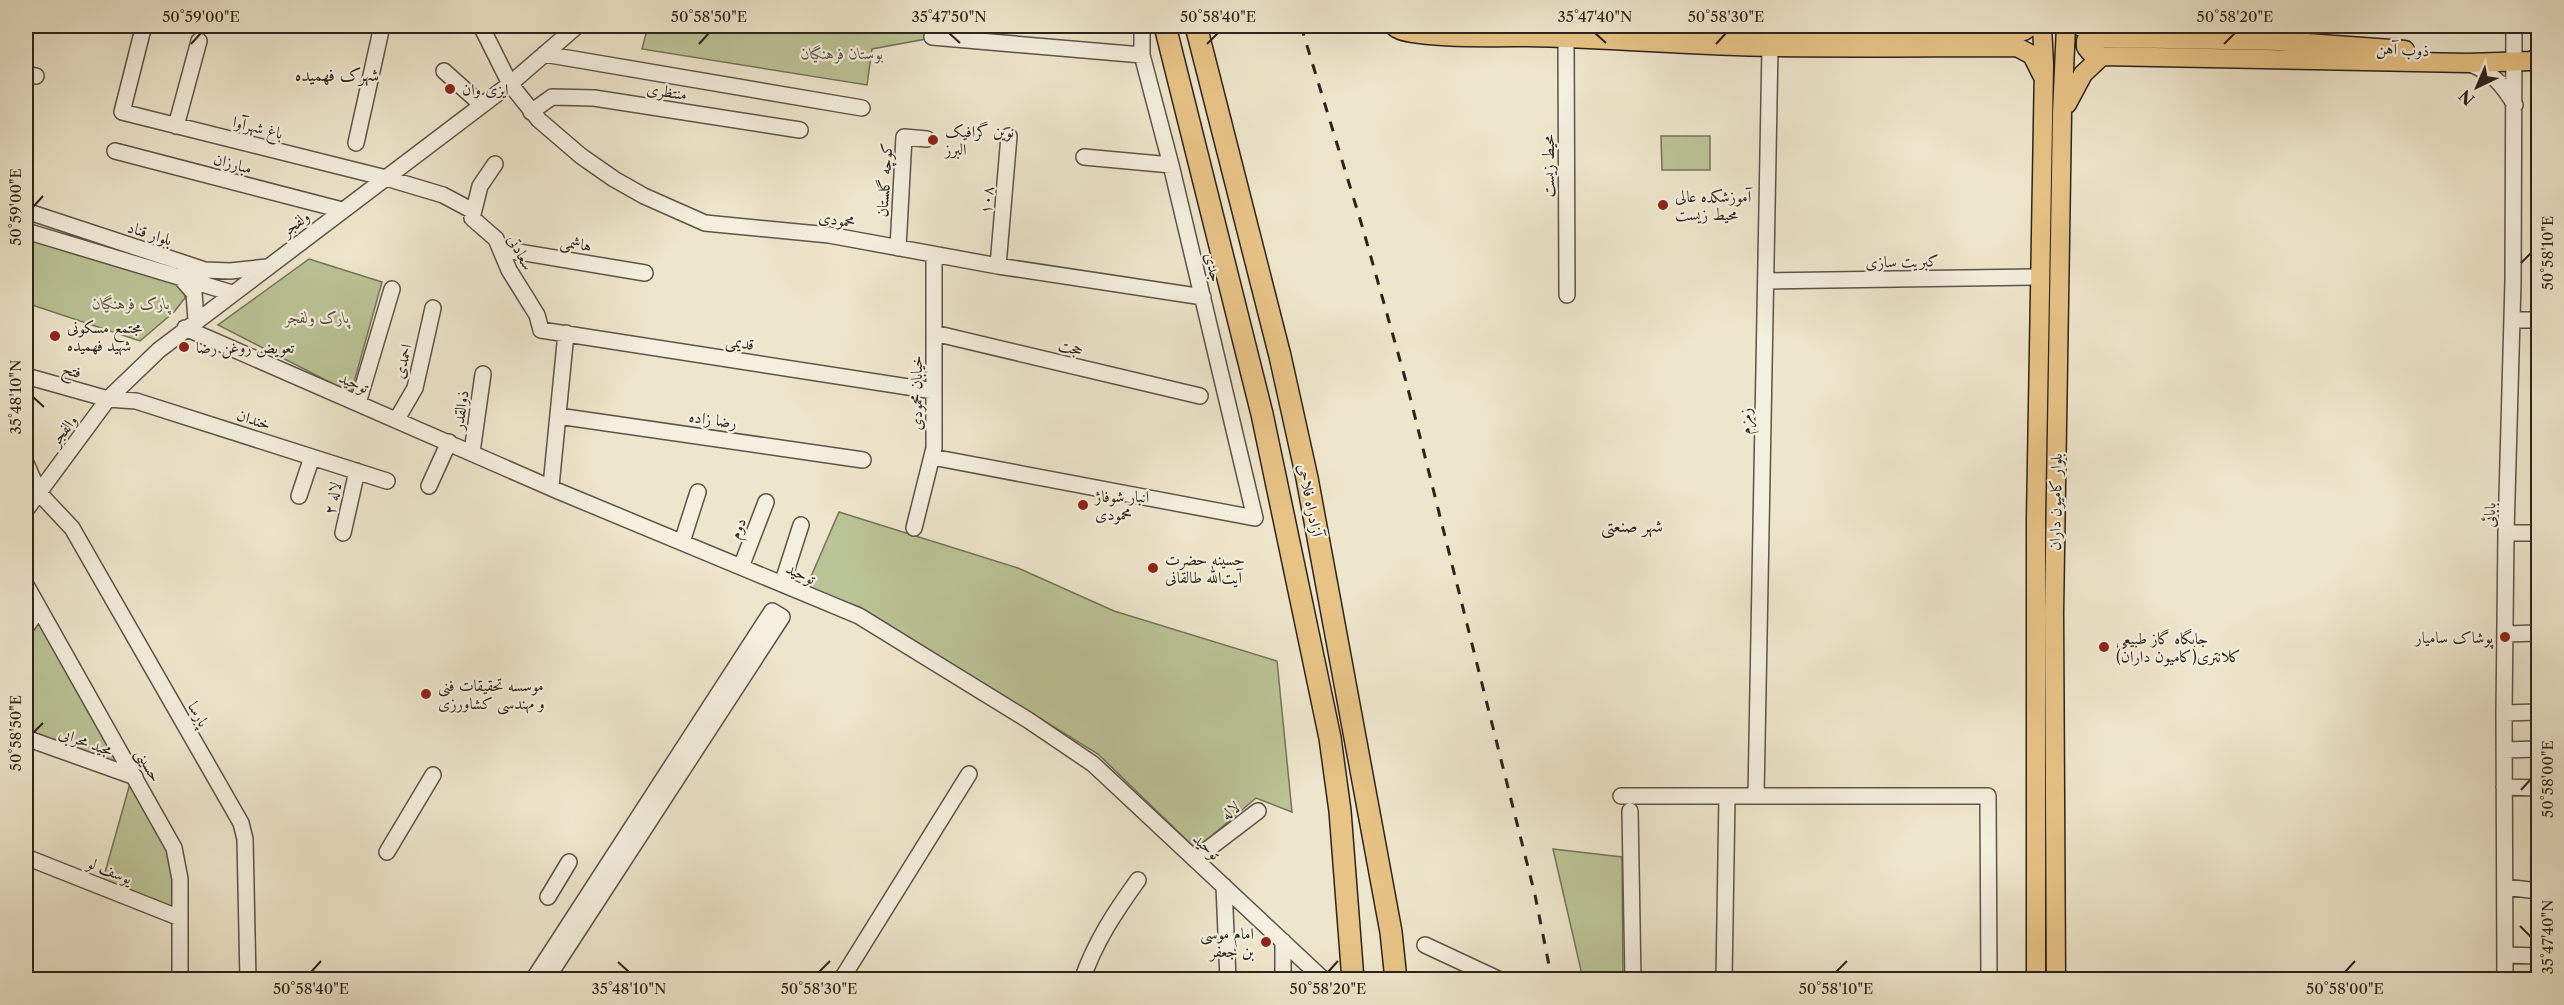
<svg xmlns="http://www.w3.org/2000/svg" width="2564" height="1005" viewBox="0 0 2564 1005" font-family="'Libre Caslon Text',Amiri,serif">
	<style>
		.green { fill: #bbc496; stroke: #747459; stroke-width: 1.5 }
		.lines { fill: none; stroke-linecap: round; stroke-linejoin: round }
		.minor-casing { stroke: #5d5448; stroke-width: 18 }
		.major-casing { stroke: #2d241c; stroke-width: 21 }
		.highway-casing { stroke: #2d241c; stroke-width: 24 }
		.minor { stroke: #f4efde; stroke-width: 15 }
		.major { stroke: #e7c386; stroke-width: 18 }
		.highway { stroke: #e7c386; stroke-width: 21 }
		.rail { stroke: #2d241c; stroke-width: 3; stroke-dasharray: 10 10; stroke-linecap: butt }
		.ticks { fill: none; stroke: #2d241c; stroke-width: 2 }
		.poi-dot { fill: #8f2418; stroke: #f4efde; stroke-width: 2 }
		.labels { text-anchor: middle; stroke-width: 4.5; stroke-linejoin: round; paint-order: stroke }
		.street-label { font-size: 16px; fill: #2d241c; stroke: #f4efde }
		.park-label { font-size: 16px; font-style: italic; fill: #585441; stroke: #f4efde }
		.poi-label { font-size: 16px; fill: #2d241c; stroke: #f4efde; text-anchor: start }
		.neighbourhood-label { font-size: 18px; fill: #2d241c; stroke: #f4efde }
		.neatline { fill: none; stroke: #2d241c; stroke-width: 2 }
		.ticks-label { font-size: 15px; text-anchor: middle; fill: #2d241c }
	</style>
	<rect width="100%" height="100%" fill="#eee6cc"/>
	<filter id="stains"><feTurbulence type="fractalNoise" baseFrequency=".00333" numOctaves="4"/><feColorMatrix values="0 0 0 0 .2 0 0 0 0 .09 0 0 0 0 .02 0 0 0 .5 -.17"/></filter>
	<radialGradient id="worn" r=".72"><stop offset=".6" stop-color="#630" stop-opacity="0"/><stop offset="1" stop-color="#630" stop-opacity=".3"/></radialGradient>
	<path class="green" d="M648,26H929L926,39L872,49L867,85L642,49Z
		M1661,136H1710V170H1662Z
		M26,239L173,282L184,291L185,298L174,312L140,341L26,303Z
		M309,259L382,282L351,393L218,325Z
		M839,512L1018,568L1114,611L1277,661L1292,812L1256,798L1196,849L1098,754L860,607L806,588Z
		M39,619L126,769L26,733V635Z
		M131,780L171,849L177,913L102,883Z
		M1553,849L1622,857L1623,979H1583Z"/>
	<g class="lines">
		<g class="minor-casing">
			<path id="minor" d="M481,26L510,84L539,120L581,156L614,179L644,196L705,223L829,235L998,266L1203,297
				M143,29L122,112L386,178L443,195L473,211
				M932,37L1142,55
				M1566,37L1567,295
				M544,54L862,108
				M2470,64C2492,72 2503,85 2515,105
				M444,71L482,105
				M26,74L36,76
				M531,112L552,97L594,98L800,130
				M176,126L199,41
				M356,143L382,26
				M115,151L342,210
				M1084,157L1171,165
				M495,164L480,186L472,218L496,239L509,270L537,315L541,330L934,391
				M26,211L205,270L230,271L267,267
				M26,231L232,293
				M898,248L904,137L927,139
				M501,249L645,273
				M998,266L1009,136
				M181,278L194,293L196,320
				M1766,281L2039,277
				M2512,320H2538
				M185,328L558,491L859,616L1028,720L1093,764L1324,980
				M934,333L1200,396
				M26,376L108,399L136,401L387,481
				M358,403L392,289
				M558,416L863,460
				M397,419L415,388L433,308
				M472,452L483,374
				M932,457L1255,518L1171,165L1142,55V26
				M26,463L39,493L72,528L241,823L245,839L248,980
				M429,486L449,442
				M551,486L566,333
				M299,496L312,457
				M26,510L108,399L159,350L510,84L577,26
				M914,528L934,448V255
				M343,533L357,471
				M2506,533H2538
				M682,542L698,492
				M741,567L766,502
				M782,584L801,525
				M26,585L174,848L180,879V980
				M26,627L39,609
				M2505,634L2538,633
				M2504,713L2538,712
				M26,738L135,777
				M2504,750L2538,749
				M2504,787L2538,788
				M1621,796H1988L1989,980
				M1756,796L1770,47
				M1630,811L1633,980
				M387,852L433,775
				M26,857L180,918
				M1195,859L1258,811
				M1224,886L1228,980
				M2505,887L2538,891
				M548,897L569,862
				M1283,941V980
				M1425,945L1500,980
				M2506,955L2538,956
				M533,980L772,611L782,617L546,980
				M841,980L969,774
				M1082,980C1095,942 1115,912 1138,880
				M1724,980L1727,796
				M2505,980L2504,713L2506,533L2513,282L2514,26"/>
		</g>
		<g class="major-casing">
			<path id="major" d="M1394,26C1403,40 1506,37 1527,37C1609,38 1690,46 1772,47C1854,48 1936,47 2017,47L2032,55L2042,75
				M1618,26L1769,30L2014,32L2024,31L2031,26
				M2079,26L2109,38L2280,41L2405,50
				M2109,38H2090L2086,41V47L2090,52L2102,56L2467,63L2531,61L2538,58
				M2067,104L2083,74L2102,56
				M2036,980V519L2044,65L2042,26
				M2056,980L2054,613L2062,114L2066,26"/>
		</g>
		<g class="highway-casing">
			<path id="highway" d="M1165,26L1262,414L1330,738L1340,811L1353,980
				M1196,26L1280,356L1307,478L1391,932L1396,980"/>
		</g>
		<use href="#minor" class="minor"/>
		<use href="#major" class="major"/>
		<use href="#highway" class="highway"/>
		<path class="rail" d="M1301,26L1363,229L1407,385L1535,895L1552,980"/>
	</g>
	<path class="ticks" d="M949,33L960,43M1595,33L1606,43M191,44L201,33M699,44L709,33M1207,44L1218,33M1716,44L1726,33M2224,44L2235,33M33,207L43,196M2521,263L2531,253M33,397L44,407M33,733L43,723M2521,790L2531,779M2520,926L2531,937M618,962L629,972M311,972L321,961M819,972L830,961M1328,972L1338,961M1836,972L1847,961M2345,972L2355,961"/>
	<g class="poi-dot">
		<circle cx="450" cy="89" r="6"/>
		<circle cx="933" cy="140" r="6"/>
		<circle cx="1663" cy="205" r="6"/>
		<circle cx="55" cy="336" r="6"/>
		<circle cx="184" cy="347" r="6"/>
		<circle cx="1083" cy="505" r="6"/>
		<circle cx="1153" cy="568" r="6"/>
		<circle cx="2505" cy="637" r="6"/>
		<circle cx="2104" cy="647" r="6"/>
		<circle cx="426" cy="694" r="6"/>
		<circle cx="1266" cy="942" r="6"/>
	</g>
	<g class="labels">
		<g class="street-label">
			<text transform="translate(2403 49) rotate(3)" y="6">ذوب آهن</text>
			<text transform="translate(667 91) rotate(9)" y="6">منتظری</text>
			<text transform="translate(258 127) rotate(14)" y="6">باغ شهرآوا</text>
			<text transform="translate(233 163) rotate(15)" y="6">مبارزان</text>
			<text transform="translate(1548 166) rotate(-90)" y="6">محیط زیست</text>
			<text transform="translate(884 180) rotate(-86)" y="6">کوچه گلستان</text>
			<text transform="translate(986 200) rotate(-85)" y="6">۱۰۸</text>
			<text transform="translate(837 219) rotate(9)" y="6">محمودی</text>
			<text transform="translate(295 223) rotate(-37)" y="6">ولفجر</text>
			<text transform="translate(150 233) rotate(18)" y="6">بلوار قناد</text>
			<text transform="translate(576 243) rotate(9)" y="6">هاشمی</text>
			<text transform="translate(521 252) rotate(62)" y="6">سعادتی</text>
			<text transform="translate(1902 261) rotate(-1)" y="6">کبریت سازی</text>
			<text transform="translate(1214 267) rotate(77)" y="6">جدی</text>
			<text transform="translate(740 342) rotate(9)" y="6">قدیمی</text>
			<text transform="translate(1071 347) rotate(13)" y="6">حجت</text>
			<text transform="translate(402 361) rotate(-76)" y="6">احمدی</text>
			<text transform="translate(72 370) rotate(15)" y="6">فتح</text>
			<text transform="translate(354 382) rotate(23)" y="6">توحید</text>
			<text transform="translate(916 393) rotate(-90)" y="6">خیابان محمودی</text>
			<text transform="translate(460 410) rotate(-82)" y="6">ذوالقدر</text>
			<text transform="translate(254 419) rotate(18)" y="6">خندان</text>
			<text transform="translate(713 419) rotate(8)" y="6">رضا زاده</text>
			<text transform="translate(1745 421) rotate(-89)" y="6">زمزم</text>
			<text transform="translate(63 430) rotate(-53)" y="6">والفجر</text>
			<text transform="translate(332 498) rotate(-78)" y="6">لاله ۲</text>
			<text transform="translate(1311 500) rotate(79)" y="6">آزادراه فلاحی</text>
			<text transform="translate(2055 502) rotate(-89)" y="6">بلوار کامیون داران</text>
			<text transform="translate(2489 515) rotate(-88)" y="6">بابائی</text>
			<text transform="translate(737 528) rotate(-69)" y="6">دوم</text>
			<text transform="translate(801 573) rotate(24)" y="6">توحید</text>
			<text transform="translate(199 714) rotate(60)" y="6">پارسا</text>
			<text transform="translate(86 741) rotate(20)" y="6">مجید محرابی</text>
			<text transform="translate(149 765) rotate(61)" y="6">حسینی</text>
			<text transform="translate(1230 810) rotate(-37)" y="6">لاله</text>
			<text transform="translate(1207 846) rotate(43)" y="6">توحید</text>
			<text transform="translate(110 870) rotate(22)" y="6">یوسف لو</text>
		</g>
		<g class="park-label">
			<text x="842" y="59">بوستان فرهنگیان</text>
			<text x="131" y="309">پارک فرهنگیان</text>
			<text x="317" y="323">پارک ولفجر</text>
		</g>
		<g class="poi-label">
			<text x="462" y="95">ایزی وان</text>
			<text x="945" y="137">نوین گرافیک<tspan x="945" dy="18">البرز</tspan></text>
			<text x="1675" y="202">آموزشکده عالی<tspan x="1675" dy="18">محیط زیست</tspan></text>
			<text x="67" y="333">مجتمع مسکونی<tspan x="67" dy="18">شهید فهمیده</tspan></text>
			<text x="196" y="353">تعویض روغن رضا</text>
			<text x="1095" y="502">انبار شوفاژ<tspan x="1095" dy="18">محمودی</tspan></text>
			<text x="1165" y="565">حسینه حضرت<tspan x="1165" dy="18">آیت‌الله طالقانی</tspan></text>
			<text x="2493" y="643" text-anchor="end">پوشاک سامیار</text>
			<text x="2116" y="644">جایگاه گاز طبیعی<tspan x="2116" dy="18">کلانتری(کامیون داران)</tspan></text>
			<text x="438" y="691">موسسه تحقیقات فنی<tspan x="438" dy="18">و مهندسی کشاورزی</tspan></text>
			<text x="1254" y="939" text-anchor="end">امام موسی<tspan x="1254" dy="18">بن جعفر</tspan></text>
		</g>
		<g class="neighbourhood-label">
			<text x="337" y="81">شهرک فهمیده</text>
			<text x="1632" y="532">شهر صنعتی</text>
		</g>
	</g>
	<rect width="2564" height="1005" fill="none" stroke="#eee6cc" stroke-width="66"/>
	<g transform="translate(2477 87) rotate(224)" stroke="#f4efde" stroke-width="4.5" paint-order="stroke">
	<path d="M0-4.5L10 22L0 15L-10 22Z" fill="#2d241c"/>
	<text y="-9" font-size="16" font-weight="bold" text-anchor="middle" fill="#2d241c">N</text>
	</g>
	<rect x="33" y="33" width="2498" height="939" class="neatline"/>
	<g class="ticks-label">
		<text x="201" y="22">50°59'00"E</text>
		<text x="709" y="22">50°58'50"E</text>
		<text x="949" y="22">35°47'50"N</text>
		<text x="1218" y="22">50°58'40"E</text>
		<text x="1595" y="22">35°47'40"N</text>
		<text x="1726" y="22">50°58'30"E</text>
		<text x="2235" y="22">50°58'20"E</text>
		<text transform="translate(16 207) rotate(-90)" y="5">50°59'00"E</text>
		<text transform="translate(2548 253) rotate(-90)" y="5">50°58'10"E</text>
		<text transform="translate(16 397) rotate(-90)" y="5">35°48'10"N</text>
		<text transform="translate(16 733) rotate(-90)" y="5">50°58'50"E</text>
		<text transform="translate(2548 779) rotate(-90)" y="5">50°58'00"E</text>
		<text transform="translate(2548 937) rotate(-90)" y="5">35°47'40"N</text>
		<text x="311" y="994">50°58'40"E</text>
		<text x="629" y="994">35°48'10"N</text>
		<text x="819" y="994">50°58'30"E</text>
		<text x="1328" y="994">50°58'20"E</text>
		<text x="1836" y="994">50°58'10"E</text>
		<text x="2345" y="994">50°58'00"E</text>
	</g>
	<rect width="100%" height="100%" filter="url(#stains)"/>
	<rect width="100%" height="100%" fill="url(#worn)"/>
</svg>
